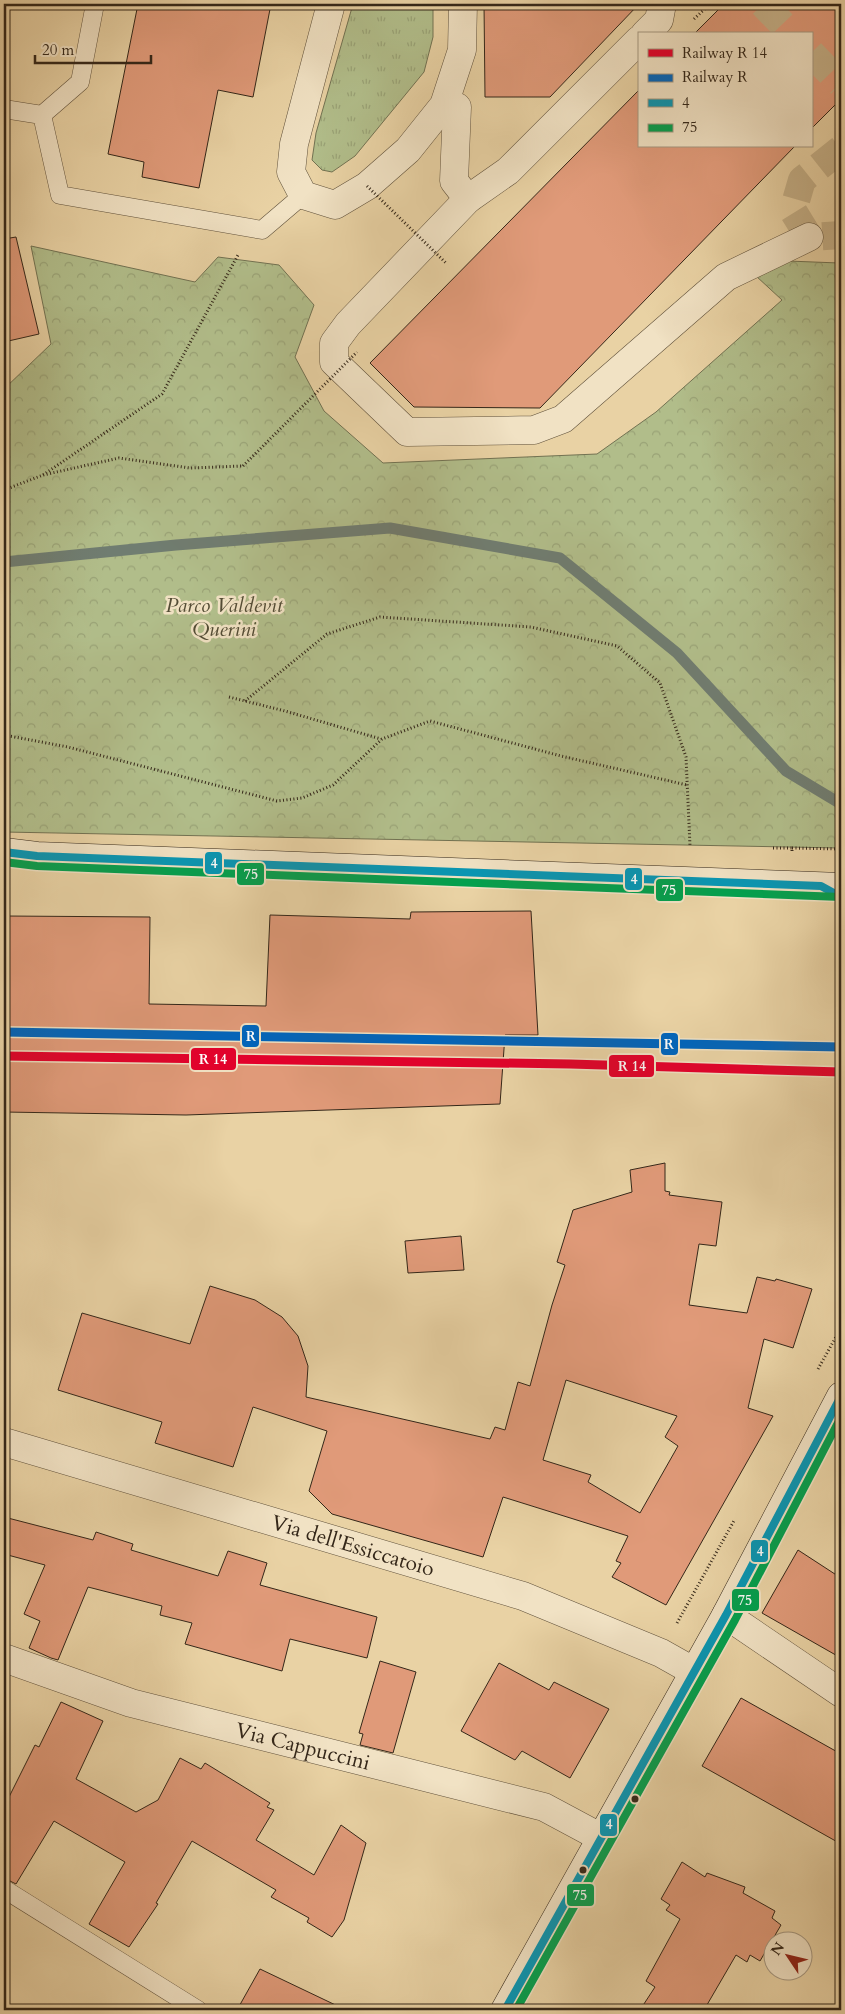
<svg xmlns="http://www.w3.org/2000/svg" width="845" height="2014" viewBox="0 0 845 2014" font-family="Cardo,serif">
	<style>
		.grass { fill: url(#grass-tufts); stroke: #727252 }
		.forest { fill: url(#forest-crowns); stroke: #727252 }
		.lines { fill: none; stroke-linecap: round; stroke-linejoin: round }
		.stream { stroke: #707d71; stroke-width: 11 }
		.building { fill: #e09a79; stroke: #342719; fill-rule: evenodd }
		.street-tunnel { stroke: #c5b088; stroke-width: 28; stroke-dasharray: 28 14; stroke-linecap: butt }
		.lane-casing { stroke: #61523c; stroke-width: 19 }
		.street-casing { stroke: #61523c; stroke-width: 29 }
		.secondary-casing { stroke: #342719; stroke-width: 29 }
		.path { stroke: #342719; stroke-width: 3; stroke-dasharray: 1 2.5; stroke-linecap: butt }
		.lane { stroke: #f1e2c4; stroke-width: 18 }
		.street { stroke: #f1e2c4; stroke-width: 28 }
		.secondary { stroke: #f1e2c4; stroke-width: 28 }
		.path-bridge { stroke: #342719; stroke-width: 3; stroke-dasharray: 1 2.5; stroke-linecap: butt }
		.bus-1-casing { stroke: #f1e2c4; stroke-width: 11 }
		.bus-2-casing { stroke: #f1e2c4; stroke-width: 11 }
		.bus-1 { stroke: #0896b3; stroke-width: 8 }
		.bus-2 { stroke: #03a04e; stroke-width: 8 }
		.rail-1-casing { stroke: #f1e2c4; stroke-width: 12 }
		.rail-2-casing { stroke: #f1e2c4; stroke-width: 12 }
		.rail-1 { stroke: #e4002b; stroke-width: 9 }
		.rail-2 { stroke: #0065bd; stroke-width: 9 }
		.bus-dot { fill: #342719; stroke: #f1e2c4; stroke-width: 2 }
		.labels { text-anchor: middle; stroke-width: 5; stroke-linejoin: round; paint-order: stroke }
		.park-label { font-size: 21px; font-style: italic; fill: #534c35; stroke: #f1e2c4 }
		.street-label { font-size: 21px; fill: #342719; stroke: #f1e2c4 }
		.line-badge { stroke: #f1e2c4; stroke-width: 2 }
		.badge-label { font-size: 14px; text-anchor: middle; font-weight: bold; fill: #fff }
	</style>
	<defs>
		<pattern id="grass-tufts" width="24" height="20" patternUnits="userSpaceOnUse" patternTransform="scale(1.25)"><rect width="24" height="20" fill="#b1bd8a"/><path d="M3 7l-1-3M5 7V3M7 7l1-3M15 17l-1-3M17 17v-4M19 17l1-3" fill="none" stroke="#99a276"/></pattern>
		<pattern id="forest-crowns" width="20" height="18" patternUnits="userSpaceOnUse" patternTransform="scale(1.25)"><rect width="20" height="18" fill="#b1bd8a"/><path d="M2 6a3 3 0 1 1 6 0M12 15a3 3 0 1 1 6 0" fill="none" stroke="#99a276"/></pattern>
	</defs>
	<rect width="100%" height="100%" fill="#e9d2a4"/>
	<filter id="stains"><feTurbulence type="fractalNoise" baseFrequency=".004" numOctaves="4"/><feColorMatrix values="0 0 0 0 .2 0 0 0 0 .09 0 0 0 0 .02 0 0 0 .5 -.17"/></filter>
	<radialGradient id="worn" r=".72"><stop offset=".6" stop-color="#630" stop-opacity="0"/><stop offset="1" stop-color="#630" stop-opacity=".3"/></radialGradient>
	<path class="grass" d="M353,4H433V37L424,72L355,156L332,172L322,170L312,160L316,133Z"/>
	<path class="forest" d="M31,246L195,282L218,257L279,265L314,305L295,357L324,411L383,463L597,454L656,412L782,300L756,276L788,261L839,263L841,292V848L4,832V389L51,344Z"/>
	<g class="lines">
		<path class="stream" d="M4,562L176,545L390,528L560,558L677,653L786,771L841,804"/>
	</g>
	<path class="building" d="M138,4H271L253,97L218,90L199,188L142,177L144,162L108,154Z
		M484,4H639L550,97H485Z
		M724,4H841V99L811,129V34H694Z
		M639,90V146H795L540,408L414,407L370,363Z
		M16,237L39,334L4,342V239Z
		M531,911L538,1035H505L500,1104L186,1115L4,1112L6,916L150,917L149,1004L266,1006L270,915L410,919L411,912Z
		M665,1163V1191L670,1192L669,1195L722,1202L716,1246L699,1244L689,1305L747,1313L757,1277L775,1281L776,1279L812,1289L793,1348L764,1339L748,1408L773,1416L666,1605L612,1577L621,1563L616,1561L628,1536L503,1497L483,1557L332,1514L309,1491L327,1431L253,1407L233,1467L155,1443L162,1422L58,1390L82,1313L190,1344L210,1286L255,1300L282,1317L298,1336L308,1366L306,1397L490,1439L495,1427L505,1430L518,1382L530,1386L552,1305L565,1265L557,1262L573,1210L632,1192L630,1170ZM566,1380L677,1416L665,1437L678,1446L640,1513L588,1482L591,1475L543,1460Z
		M461,1236L464,1270L408,1273L405,1241Z
		M4,1517L93,1540L96,1532L133,1544L131,1550L218,1576L228,1551L267,1563L260,1585L377,1617L367,1658L290,1639L282,1671L185,1644L192,1623L160,1615L162,1606L88,1587L58,1660L51,1658L29,1648L40,1621L24,1614L45,1565L4,1554Z
		M798,1550L841,1578V1658L762,1613Z
		M380,1661L416,1672L393,1753L360,1745L363,1734L359,1733Z
		M499,1663L549,1690L554,1682L609,1709L570,1778L522,1751L515,1760L461,1731Z
		M741,1698L841,1754V1844L702,1766Z
		M61,1702L103,1721L76,1779L136,1812L158,1800L180,1758L201,1769L205,1763L270,1803L267,1807L274,1810L256,1840L314,1875L341,1825L366,1843L344,1920L332,1937L307,1922L309,1918L271,1897L276,1890L192,1841L156,1903L158,1904L129,1947L89,1924L125,1862L54,1821L16,1884L4,1878V1807L35,1745L39,1747Z
		M682,1862L705,1877L707,1873L745,1887L743,1893L775,1911L772,1918L781,1925L760,1961L750,1955L747,1962L736,1955L704,2010H640L655,1987L646,1981L680,1919L666,1910L670,1905L661,1899Z
		M260,1969L346,2010H237Z"/>
	<g class="lines">
		<path class="street-tunnel" d="M763,4L792,34
			M811,53L841,84
			M841,149L802,180L793,211L809,237L841,235"/>
		<g class="lane-casing">
			<path id="lane" d="M95,4L80,82L42,115L60,195L262,230L303,195
				M4,109L42,115
				M4,1889L198,2010"/>
		</g>
		<g class="street-casing">
			<g id="street">
				<path d="M331,4L294,144L291,172L303,195L335,205L367,186L408,150L444,105L462,50L463,4"/>
				<path d="M645,34L659,20L662,4"/>
				<path d="M457,107L454,181L468,199L508,171L639,40"/>
				<path d="M468,199L348,324L334,343V362L407,432L534,430L563,419L726,277L809,237"/>
				<path id="s1" d="M4,1442L523,1596L661,1653L693,1671"/>
				<path d="M726,1615L841,1693"/>
				<path id="s2" d="M4,1658L131,1703L544,1807L600,1837"/>
			</g>
		</g>
		<g class="secondary-casing">
			<path id="secondary" d="M4,852L37,856L841,887
				M505,2010L726,1615L841,1396"/>
		</g>
		<path class="path" d="M694,19L710,4
			M43,475L162,394L238,255
			M4,490L43,475L119,458L190,468L243,466
			M229,697L285,711L381,739
			M245,701L327,634L380,617L531,627L617,646L660,683L686,757L690,846
			M4,735L68,747L277,801L302,798L333,785L382,739L430,721L561,756L687,785
			M773,848H792V852
			M792,848L841,849
			M818,1369L841,1328
			M677,1623L735,1519"/>
		<use href="#lane" class="lane"/>
		<use href="#street" class="street"/>
		<use href="#secondary" class="secondary"/>
		<path class="path-bridge" d="M367,186L447,264
			M243,466L357,352"/>
		<g class="bus-1-casing">
			<path id="bus-1" d="M4,852L37,856L821,886L841,897
				M505,2010L726,1615L841,1396"/>
		</g>
		<g class="bus-2-casing">
			<path id="bus-2" d="M4,862L37,866L841,897
				M516,2010L735,1620L841,1417"/>
		</g>
		<use href="#bus-1" class="bus-1"/>
		<use href="#bus-2" class="bus-2"/>
		<g class="rail-1-casing">
			<path id="rail-1" d="M4,1056L570,1064L841,1072"/>
		</g>
		<g class="rail-2-casing">
			<path id="rail-2" d="M4,1032L841,1047"/>
		</g>
		<use href="#rail-1" class="rail-1"/>
		<use href="#rail-2" class="rail-2"/>
	</g>
	<g class="bus-dot">
		<circle cx="635" cy="1799" r="4.5"/>
		<circle cx="583" cy="1870" r="4.5"/>
	</g>
	<g class="labels">
		<g class="park-label">
			<text x="224" y="612">Parco Valdevit<tspan x="224" dy="24">Querini</tspan></text>
		</g>
		<g class="street-label">
			<text dy="7" stroke="none"><textPath href="#s1" startOffset="364">Via dell'Essiccatoio</textPath></text>
			<text dy="7" stroke="none"><textPath href="#s2" startOffset="312">Via Cappuccini</textPath></text>
		</g>
	</g>
	<g class="line-badge">
		<rect x="204" y="851" width="19" height="24" rx="5" fill="#0896b3"/>
		<rect x="236" y="862" width="29" height="24" rx="5" fill="#03a04e"/>
		<rect x="624" y="867" width="19" height="24" rx="5" fill="#0896b3"/>
		<rect x="655" y="878" width="29" height="24" rx="5" fill="#03a04e"/>
		<rect x="241" y="1024" width="19" height="24" rx="5" fill="#0065bd"/>
		<rect x="660" y="1032" width="19" height="24" rx="5" fill="#0065bd"/>
		<rect x="190" y="1047" width="47" height="24" rx="5" fill="#e4002b"/>
		<rect x="608" y="1054" width="47" height="24" rx="5" fill="#e4002b"/>
		<rect x="750" y="1539" width="19" height="24" rx="5" fill="#0896b3"/>
		<rect x="731" y="1588" width="29" height="24" rx="5" fill="#03a04e"/>
		<rect x="599" y="1813" width="19" height="24" rx="5" fill="#0896b3"/>
		<rect x="566" y="1883" width="29" height="24" rx="5" fill="#03a04e"/>
	</g>
	<g class="badge-label">
		<text x="214" y="868">4</text>
		<text x="251" y="879">75</text>
		<text x="634" y="884">4</text>
		<text x="669" y="895">75</text>
		<text x="251" y="1041">R</text>
		<text x="669" y="1049">R</text>
		<text x="213" y="1064">R 14</text>
		<text x="632" y="1071">R 14</text>
		<text x="760" y="1556">4</text>
		<text x="745" y="1605">75</text>
		<text x="609" y="1829">4</text>
		<text x="580" y="1900">75</text>
	</g>
	<rect width="845" height="2014" fill="none" stroke="#e9d2a4" stroke-width="20"/>
	<rect x="5" y="5" width="835" height="2004" fill="none" stroke="#342719" stroke-width="2.5"/>
	<rect x="10" y="10" width="825" height="1994" fill="none" stroke="#342719"/>
	<rect x="638" y="32" width="175" height="115" fill="#f1e2c4" stroke="#a59780"/>
	<rect x="648" y="49" width="25" height="8" fill="#e4002b" stroke="#a59780"/>
	<text x="682" y="58" font-size="15" fill="#342719">Railway R 14</text>
	<rect x="648" y="74" width="25" height="8" fill="#0065bd" stroke="#a59780"/>
	<text x="682" y="82" font-size="15" fill="#342719">Railway R</text>
	<rect x="648" y="99" width="25" height="8" fill="#0896b3" stroke="#a59780"/>
	<text x="682" y="108" font-size="15" fill="#342719">4</text>
	<rect x="648" y="124" width="25" height="8" fill="#03a04e" stroke="#a59780"/>
	<text x="682" y="132" font-size="15" fill="#342719">75</text>
	<g transform="translate(788 1956) rotate(305)"><circle r="24" fill="#f1e2c4" stroke="#a59780"/>
	<path d="M0-4L9 19L0 12L-9 19Z" fill="#8f2418"/>
	<text y="-8" font-size="14" font-weight="bold" text-anchor="middle" fill="#342719">N</text>
	</g>
	<path d="M35 55v8h116v-8" fill="none" stroke="#342719" stroke-width="2.5"/>
	<text x="42" y="55" font-size="15" fill="#342719" stroke="#f1e2c4" stroke-width="4" paint-order="stroke">20 m</text>
	<rect width="100%" height="100%" filter="url(#stains)"/>
	<rect width="100%" height="100%" fill="url(#worn)"/>
</svg>
